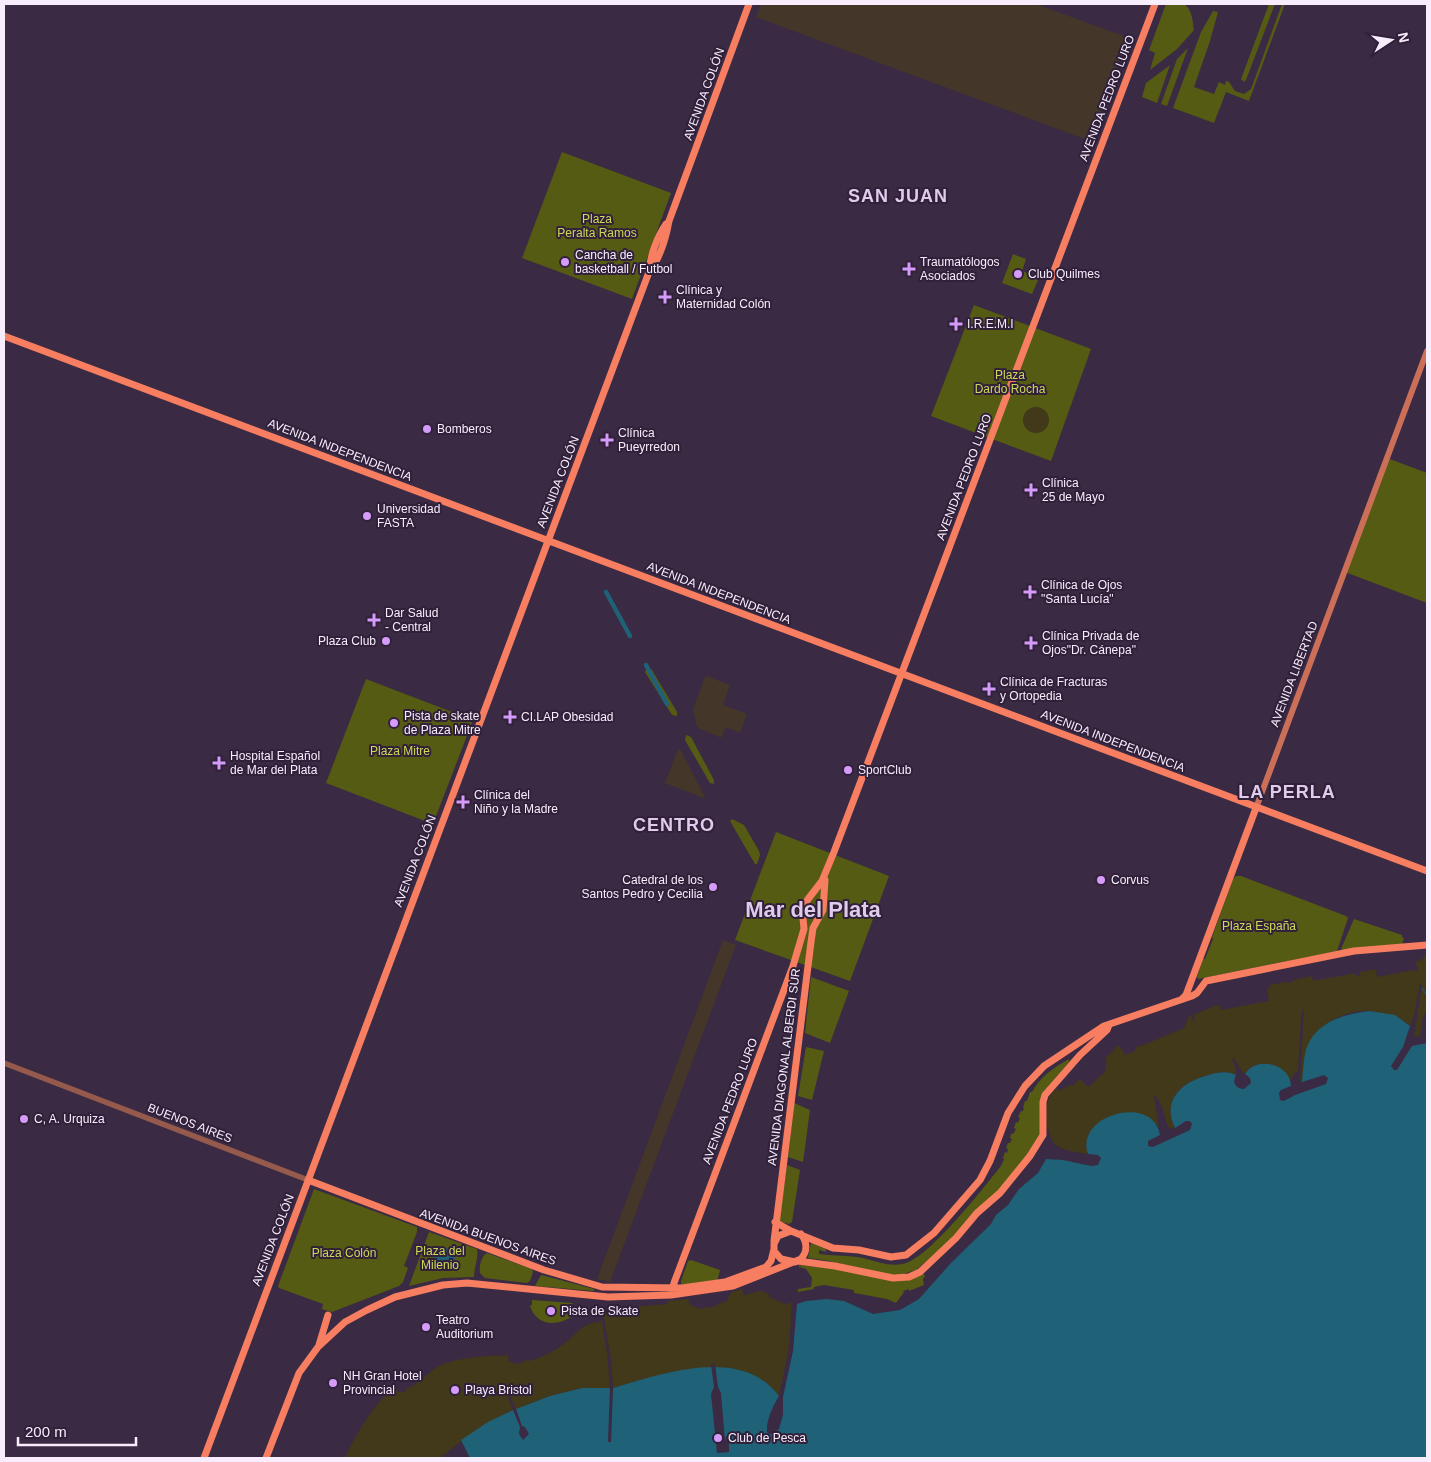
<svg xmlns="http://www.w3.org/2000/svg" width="1431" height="1462" viewBox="0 0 1431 1462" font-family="Helvetica,sans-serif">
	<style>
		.commercial { fill: #45362a }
		.green { fill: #565b13 }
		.sand { fill: #413919 }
		.water { fill: #1f6177 }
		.pier { fill: #3a2a43 }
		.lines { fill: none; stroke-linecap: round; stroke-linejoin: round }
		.stream { stroke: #1f6177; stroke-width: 1 }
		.canal { stroke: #1f6177; stroke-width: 4.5 }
		.tertiary { stroke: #955a4c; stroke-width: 5.5 }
		.secondary { stroke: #cc6f58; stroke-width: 6 }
		.primary { stroke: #f77e60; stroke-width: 7 }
		.poi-dot { fill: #d59bfa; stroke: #302039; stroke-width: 2 }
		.labels { text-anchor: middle; stroke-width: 4; stroke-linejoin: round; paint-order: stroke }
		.street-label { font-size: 12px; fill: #f7edfd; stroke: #302039 }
		.park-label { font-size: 12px; fill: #cfd958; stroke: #302039 }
		.poi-label { font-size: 12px; fill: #f7edfd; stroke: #302039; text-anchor: start }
		.district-label { font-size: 18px; font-weight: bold; letter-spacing: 1px; fill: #dfccec; stroke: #302039 }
		.town-label { font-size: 22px; font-weight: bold; fill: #dfccec; stroke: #302039 }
	</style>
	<rect width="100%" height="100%" fill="#3a2a43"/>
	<path class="commercial" d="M761,4H1036L1129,38L1090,141L756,17Z
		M707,676L730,685L723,705L747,714L740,733L726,727L721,738L699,728L696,725L693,709L705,677Z
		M678,749H680L706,799L665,783Z
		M723,940L736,945L610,1282L597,1279Z"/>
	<path class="green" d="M1166,4C1171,4 1179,2 1183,4C1192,7 1193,23 1194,30L1177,49L1150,70L1155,53L1149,50Z
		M1269,4H1275L1246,80L1244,82L1241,79Z
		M1282,4H1285L1249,101L1226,92L1214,123L1173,108L1201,32L1213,11L1218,12L1210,41L1194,87L1214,94L1219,82L1225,85L1226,81L1229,82L1235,91L1244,94L1251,89Z
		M1188,48L1167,106L1161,104L1177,59Z
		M1170,65L1157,103L1142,97L1146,83Z
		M562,152L671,193L632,299L522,258Z
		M1013,254L1026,259L1022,271L1039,278L1032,294L1002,283Z
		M974,305L1091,349L1051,461L931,416Z
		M1387,458L1427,473V603L1345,572Z
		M647,667L652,670L677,712V716L672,715L645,672Z
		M366,679L473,720L433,824L326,783Z
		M686,735L691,737L714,780V784L710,783L685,740Z
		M732,819L744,825L759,851L760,855L757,864H755L730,821Z
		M776,832L889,876L850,981L735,940Z
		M1236,876H1241L1346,916L1348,918L1337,951L1198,979L1197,977L1203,959H1205L1213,939L1212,937L1233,879Z
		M1354,919L1402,935V937L1404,939L1402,944L1342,951L1341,949Z
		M811,977L849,991L830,1043L805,1033Z
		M806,1047L824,1051L812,1100L798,1096Z
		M1069,1059V1062L1044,1091L1041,1133L1029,1153L999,1191L946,1244L916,1270L900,1275L886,1274L824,1260L808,1258L811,1243L826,1249V1252L819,1250V1254C831,1256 844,1255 857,1257C872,1259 886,1267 902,1264C927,1261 984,1187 1001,1166L1004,1159L1003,1158L1005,1152L1007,1153L1008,1149L1006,1148L1008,1143H1010L1012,1139L1010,1138L1011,1134H1013L1016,1129L1014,1128L1016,1122L1018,1123L1020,1118L1018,1117L1021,1111H1023L1024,1108L1023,1107L1025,1101H1027L1030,1092H1032C1040,1077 1053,1068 1069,1059Z
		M794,1103L810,1110L803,1162L788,1157Z
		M787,1165L800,1170L792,1222L789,1224L779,1221Z
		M314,1189L417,1227V1232L404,1266L408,1268L403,1282L399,1286L332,1312L322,1309L323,1304L279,1288L278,1286Z
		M429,1232L477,1249C479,1255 474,1269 474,1277L443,1278L409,1286Z
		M487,1253L532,1269L533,1272L530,1281L527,1283L485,1278L480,1273C479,1267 481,1256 487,1253Z
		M691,1260L720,1270L717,1282L681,1285V1281L688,1261Z
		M799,1265L837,1269L884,1279L923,1273L925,1276L923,1279L924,1285L909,1291V1289L903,1291L904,1292L896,1303L887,1299L854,1293V1290L824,1285L814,1287V1289L798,1292V1289L811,1287L812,1278L806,1269L799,1267Z
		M541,1275L545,1276L594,1289V1291L535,1286Z
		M532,1300L573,1303L566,1310L568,1315L573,1316C556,1327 537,1326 530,1306L532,1305Z"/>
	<path class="sand" d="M1023 420a13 13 0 1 1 26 0a13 13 0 1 1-26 0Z
		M1423,955H1427V1009L1422,1020L1420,1036L1414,1037L1422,984H1420L1414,1015L1410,1026C1404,1020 1398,1019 1389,1016C1383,1015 1377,1012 1371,1011C1352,1009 1327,1019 1315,1034C1304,1049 1303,1065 1302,1082H1300L1304,1010L1303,1008L1301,1017L1298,1072L1295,1073L1291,1080C1282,1066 1255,1056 1245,1074L1242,1072L1234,1058L1232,1059L1236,1069V1075C1227,1071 1218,1072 1209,1075C1183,1081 1161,1100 1175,1128L1173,1129L1168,1127L1161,1105L1155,1095L1154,1096L1159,1128C1138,1097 1076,1119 1088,1154C1078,1153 1066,1151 1057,1146C1047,1139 1044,1109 1049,1098C1051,1094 1054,1091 1057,1088L1059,1091L1065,1087L1067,1088L1068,1085L1072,1086L1080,1079L1088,1087L1106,1071L1105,1066L1107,1065L1105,1057C1111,1055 1113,1049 1119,1045L1125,1055L1135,1051V1048L1140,1045L1141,1046L1184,1028L1190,1014L1193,1021L1195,1020L1193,1015L1217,1005L1220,1006L1221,1010L1269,1001L1267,988H1270L1269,985L1287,982L1290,983L1294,980L1312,976L1313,981L1356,973V975L1358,977L1360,975V972L1376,969L1377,977L1413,970V971L1418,970L1416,963L1417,960L1420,962L1421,959H1424Z
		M742,1289L744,1295L761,1291L769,1294V1297L787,1305L788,1303H792L789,1348L779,1396C741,1346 662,1374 613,1388L611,1360L603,1312H609V1309L667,1304V1301L688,1299L691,1306L697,1307V1309L717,1306V1304L727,1301L730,1293Z
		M602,1321L608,1361L610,1388H582L550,1396L516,1409L506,1388L505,1390L513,1410C486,1423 463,1438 441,1458H345C351,1443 381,1389 398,1389V1392H405V1389C417,1385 425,1376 434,1369C452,1357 487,1356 508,1355L509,1362L519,1364L527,1360L528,1361C541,1358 554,1352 566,1342C582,1329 580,1325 602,1321Z"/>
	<path class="water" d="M1370,1011L1395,1015L1410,1026L1403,1047L1391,1066L1394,1070H1397L1412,1046L1427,1043V1458H470L461,1440L488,1422L513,1410L520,1427L519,1434L523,1440L529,1434L525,1427L522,1426L516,1409L550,1396L582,1388H610L608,1442H611L613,1388C662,1374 741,1345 779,1396C773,1406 766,1420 767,1432L769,1434H774L779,1429L783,1415V1397L793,1351L797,1304L806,1301L827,1299L844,1301L873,1314L900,1310L919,1299L951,1263L991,1224L996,1215L1008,1205L1019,1189L1038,1173L1046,1159L1063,1160L1091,1166L1098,1165L1101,1158L1098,1155L1088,1154C1074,1115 1153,1093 1160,1135L1148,1141V1146L1153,1147L1190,1130L1192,1124L1190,1121H1186L1175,1128C1161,1100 1183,1081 1209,1075C1218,1072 1227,1071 1236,1075C1232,1083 1235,1088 1244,1089L1251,1083L1250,1078L1245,1074C1256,1055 1291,1064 1291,1086L1281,1090L1279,1093L1280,1100L1284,1101L1295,1095L1326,1084L1328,1078L1324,1075L1302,1082C1303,1073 1303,1063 1305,1054C1312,1023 1342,1014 1370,1011Z
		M433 1259a11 11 0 1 1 22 0a11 11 0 1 1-22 0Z"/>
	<path class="pier" d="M711,1364H715L718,1387L721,1393L725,1441L726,1436H729V1452L717,1453L711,1394L714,1387Z"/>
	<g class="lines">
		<path class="stream" d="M1422,988L1427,996"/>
		<path class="canal" d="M606,592L630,636
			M646,665L667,704"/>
		<path class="tertiary" d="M4,1063L308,1180"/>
		<path class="secondary" d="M1256,808L1427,351"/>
		<path class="primary" d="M649,272C650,256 657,237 666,224
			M4,336L1427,871
			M1182,999L1186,995L1256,808
			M308,1180L544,1270L602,1287L682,1288L725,1282L766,1267L771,1261L774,1249
			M775,1222L791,1231
			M774,1241L811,942L813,928L823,910L825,880
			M798,1261L835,1266L893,1278L909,1277L920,1272L956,1238L977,1213L1000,1193L1030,1156L1043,1135V1102L1045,1095L1080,1055L1107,1030L1109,1025
			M795,1262L781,1259L774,1251V1244L778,1236L791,1231L833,1248L859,1250L891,1257L906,1255L934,1233L980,1180L990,1161L1008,1113L1025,1086L1044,1066L1104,1026L1192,996L1197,993L1206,981L1354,951L1427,945
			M671,1295L674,1283L793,966L804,929L802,907L822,881L834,852L1155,4
			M319,1345L328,1315
			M204,1458L649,272C660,258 666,238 669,221L749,4
			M266,1458L299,1373L318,1347L345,1322L367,1310L395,1297L443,1285L467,1283L608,1297L671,1295L733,1286L801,1259C808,1251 807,1242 801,1234"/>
	</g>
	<g class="poi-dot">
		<circle cx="565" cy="262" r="5"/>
		<path d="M906.5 261.5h5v5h5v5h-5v5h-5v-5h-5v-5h5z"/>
		<circle cx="1018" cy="274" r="5"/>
		<path d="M662.5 289.5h5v5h5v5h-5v5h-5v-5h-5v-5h5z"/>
		<path d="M953.5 316.5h5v5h5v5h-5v5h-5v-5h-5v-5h5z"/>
		<circle cx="427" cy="429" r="5"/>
		<path d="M604.5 432.5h5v5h5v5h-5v5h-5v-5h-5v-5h5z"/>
		<path d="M1028.5 482.5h5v5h5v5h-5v5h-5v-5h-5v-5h5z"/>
		<circle cx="367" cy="516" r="5"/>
		<path d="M1027.5 584.5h5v5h5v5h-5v5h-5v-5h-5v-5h5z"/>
		<path d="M371.5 612.5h5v5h5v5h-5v5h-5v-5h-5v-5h5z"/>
		<circle cx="386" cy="641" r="5"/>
		<path d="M1028.5 635.5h5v5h5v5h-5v5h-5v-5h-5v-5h5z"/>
		<path d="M986.5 681.5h5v5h5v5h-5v5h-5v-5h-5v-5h5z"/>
		<path d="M507.5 709.5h5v5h5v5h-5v5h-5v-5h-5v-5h5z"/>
		<circle cx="394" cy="723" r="5"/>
		<path d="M216.5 755.5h5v5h5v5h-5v5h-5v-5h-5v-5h5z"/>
		<circle cx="848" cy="770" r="5"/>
		<path d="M460.5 794.5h5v5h5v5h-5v5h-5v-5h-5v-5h5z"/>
		<circle cx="1101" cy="880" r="5"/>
		<circle cx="713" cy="887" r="5"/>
		<circle cx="24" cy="1119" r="5"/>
		<circle cx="551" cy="1311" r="5"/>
		<circle cx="426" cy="1327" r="5"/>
		<circle cx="333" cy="1383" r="5"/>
		<circle cx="455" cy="1390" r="5"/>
		<circle cx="718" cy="1438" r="5"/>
	</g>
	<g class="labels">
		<g class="street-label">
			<text transform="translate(704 94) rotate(-70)" y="4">AVENIDA COLÓN</text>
			<text transform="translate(1107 98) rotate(-69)" y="4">AVENIDA PEDRO LURO</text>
			<text transform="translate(340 450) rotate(21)" y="4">AVENIDA INDEPENDENCIA</text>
			<text transform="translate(964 477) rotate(-69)" y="4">AVENIDA PEDRO LURO</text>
			<text transform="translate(558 482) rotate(-69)" y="4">AVENIDA COLÓN</text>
			<text transform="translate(719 593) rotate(21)" y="4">AVENIDA INDEPENDENCIA</text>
			<text transform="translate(1294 674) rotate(-69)" y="4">AVENIDA LIBERTAD</text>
			<text transform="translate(1113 741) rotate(21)" y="4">AVENIDA INDEPENDENCIA</text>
			<text transform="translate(415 861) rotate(-69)" y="4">AVENIDA COLÓN</text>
			<text transform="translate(784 1067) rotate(-83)" y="4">AVENIDA DIAGONAL ALBERDI SUR</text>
			<text transform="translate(730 1101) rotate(-69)" y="4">AVENIDA PEDRO LURO</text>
			<text transform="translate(190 1123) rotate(21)" y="4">BUENOS AIRES</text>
			<text transform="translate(488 1237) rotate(20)" y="4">AVENIDA BUENOS AIRES</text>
			<text transform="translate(273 1240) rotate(-69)" y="4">AVENIDA COLÓN</text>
		</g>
		<g class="park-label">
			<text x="597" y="223">Plaza<tspan x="597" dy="14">Peralta Ramos</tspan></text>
			<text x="1010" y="379">Plaza<tspan x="1010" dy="14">Dardo Rocha</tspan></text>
			<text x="400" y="755">Plaza Mitre</text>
			<text x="1259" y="930">Plaza España</text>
			<text x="440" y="1255">Plaza del<tspan x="440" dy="14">Milenio</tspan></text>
			<text x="344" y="1257">Plaza Colón</text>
		</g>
		<g class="poi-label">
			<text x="575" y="259">Cancha de<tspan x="575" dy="14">basketball / Futbol</tspan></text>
			<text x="920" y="266">Traumatólogos<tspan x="920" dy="14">Asociados</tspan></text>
			<text x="1028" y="278">Club Quilmes</text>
			<text x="676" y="294">Clínica y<tspan x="676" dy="14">Maternidad Colón</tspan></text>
			<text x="967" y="328">I.R.E.M.I</text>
			<text x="437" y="433">Bomberos</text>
			<text x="618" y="437">Clínica<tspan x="618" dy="14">Pueyrredon</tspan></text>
			<text x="1042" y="487">Clínica<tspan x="1042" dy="14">25 de Mayo</tspan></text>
			<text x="377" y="513">Universidad<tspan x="377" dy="14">FASTA</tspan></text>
			<text x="1041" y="589">Clínica de Ojos<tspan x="1041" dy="14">"Santa Lucía"</tspan></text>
			<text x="385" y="617">Dar Salud<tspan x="385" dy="14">- Central</tspan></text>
			<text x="1042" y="640">Clínica Privada de<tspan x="1042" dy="14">Ojos"Dr. Cánepa"</tspan></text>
			<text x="376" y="645" text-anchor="end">Plaza Club</text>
			<text x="1000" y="686">Clínica de Fracturas<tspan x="1000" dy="14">y Ortopedia</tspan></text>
			<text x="404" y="720">Pista de skate<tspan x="404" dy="14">de Plaza Mitre</tspan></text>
			<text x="521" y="721">CI.LAP Obesidad</text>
			<text x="230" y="760">Hospital Español<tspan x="230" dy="14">de Mar del Plata</tspan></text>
			<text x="858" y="774">SportClub</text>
			<text x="474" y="799">Clínica del<tspan x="474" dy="14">Niño y la Madre</tspan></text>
			<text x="703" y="884" text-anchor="end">Catedral de los<tspan x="703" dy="14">Santos Pedro y Cecilia</tspan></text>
			<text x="1111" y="884">Corvus</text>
			<text x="34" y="1123">C, A. Urquiza</text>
			<text x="561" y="1315">Pista de Skate</text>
			<text x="436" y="1324">Teatro<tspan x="436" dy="14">Auditorium</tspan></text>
			<text x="343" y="1380">NH Gran Hotel<tspan x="343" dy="14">Provincial</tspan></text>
			<text x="465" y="1394">Playa Bristol</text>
			<text x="728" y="1442">Club de Pesca</text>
		</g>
		<g class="district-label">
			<text x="898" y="202">SAN JUAN</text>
			<text x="1287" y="798">LA PERLA</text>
			<text x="674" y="831">CENTRO</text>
		</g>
		<g class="town-label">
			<text x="813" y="917">Mar del Plata</text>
		</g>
	</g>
	<rect width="1431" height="1462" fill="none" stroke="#f7edfd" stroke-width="10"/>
	<g transform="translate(1391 40) rotate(78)" stroke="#302039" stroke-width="4" paint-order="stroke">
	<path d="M0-4L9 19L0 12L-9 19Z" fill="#f7edfd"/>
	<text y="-8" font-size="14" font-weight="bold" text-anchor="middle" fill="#f7edfd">N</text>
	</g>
	<path d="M18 1437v8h118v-8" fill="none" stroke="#f7edfd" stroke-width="2.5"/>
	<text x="25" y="1437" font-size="15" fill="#f7edfd" stroke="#302039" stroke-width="4" paint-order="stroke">200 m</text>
</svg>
